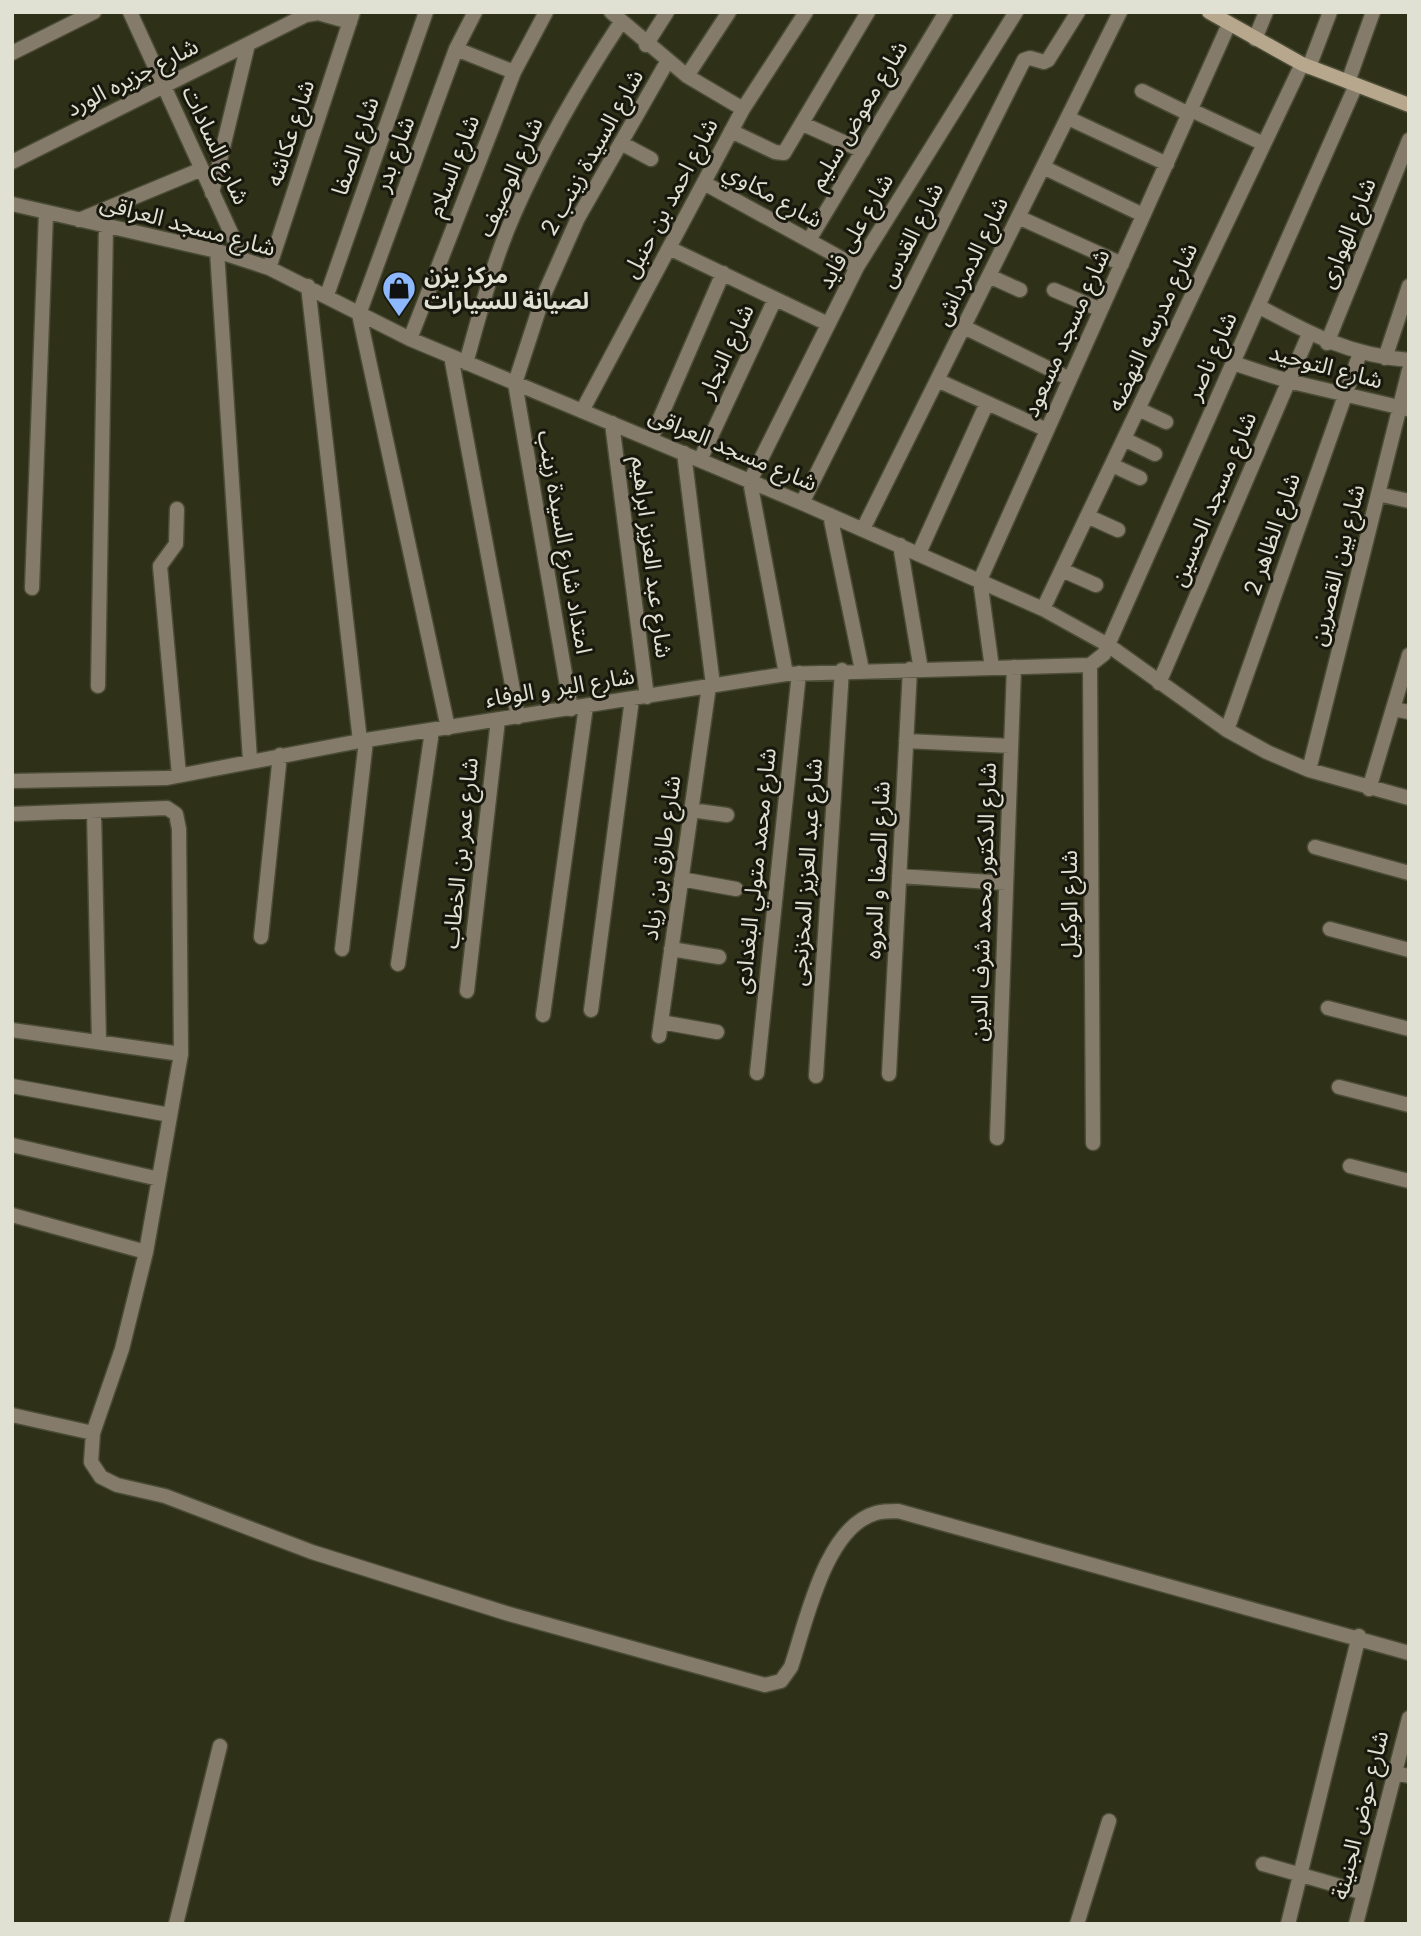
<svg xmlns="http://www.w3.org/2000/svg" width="1421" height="1936" viewBox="0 0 1421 1936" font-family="Poppins,'Noto Sans Arabic',sans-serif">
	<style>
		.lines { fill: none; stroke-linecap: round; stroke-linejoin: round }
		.street-casing { stroke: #4b4c36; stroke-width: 17 }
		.secondary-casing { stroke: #4b4c36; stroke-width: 17 }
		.street { stroke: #857b6b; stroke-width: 14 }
		.secondary { stroke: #b6a78d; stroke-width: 14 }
		.labels { text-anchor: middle; stroke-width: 6; stroke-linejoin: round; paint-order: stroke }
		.street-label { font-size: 23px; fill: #e0e1d2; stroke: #17170d }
		.poi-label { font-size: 23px; font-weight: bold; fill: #e0e1d2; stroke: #17170d; text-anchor: start }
	</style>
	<rect width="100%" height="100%" fill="#2f3018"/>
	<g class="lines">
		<g class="street-casing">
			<path id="street" d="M130,12L243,259
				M611,12L687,76L743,109
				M1255,39L1266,12
				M646,45L667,12
				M456,49L514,72
				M12,53L94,12
				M1309,67L1330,12
				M687,76L729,12
				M1348,82L1373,12
				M1142,91L1189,114
				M1191,110L1264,144
				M1068,118L1167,164
				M803,124L863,151
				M731,131L775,152L784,153L868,12
				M621,143L651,159
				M12,162L306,15L318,13L350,22
				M1043,167L1143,215
				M704,183L857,267
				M212,193L248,44
				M12,204L217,251L269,268L410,339L802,503L1043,609L1108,645L1227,730L1267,752L1309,770L1409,798
				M1018,217L1122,264
				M79,220L202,169
				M809,240L946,12
				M669,248L828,324
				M217,251L250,760
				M269,268L353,12
				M989,276L1020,290
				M308,286L360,741
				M1054,290L1101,310
				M327,295L426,12
				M1258,306C1310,334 1349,355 1409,360
				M964,327L1070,379
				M410,339L514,72L546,12
				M1327,343L1409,140
				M451,356L518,717
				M1385,358L1409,286
				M466,363C480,313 493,262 514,214C544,146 580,84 621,22
				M1233,363L1288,381L1407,409
				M937,380L1047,430
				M1138,409L1166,422
				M582,411L743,109L806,12
				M612,423L647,697
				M651,439L723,273
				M1124,439L1155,454
				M684,453L713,685
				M700,460L775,299
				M1112,465L1140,478
				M1378,494L1409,501
				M802,503L1024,60L1030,58L1044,62L1048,60L1078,12
				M177,509L176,544L160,566L179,775
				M830,515L862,670
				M1087,516L1118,530
				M863,529L1120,12
				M900,545L921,670
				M919,553L987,403
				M1062,570L1096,585
				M32,588L46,213
				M1043,609L1302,64
				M1090,665L1093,1143
				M992,668L980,580L1229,24
				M786,674L750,481L857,267L1016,12
				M1159,683L1309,334
				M98,686L106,226
				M571,709L515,383L543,297L578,218L667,62
				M1393,709L1409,712
				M448,728L359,314L456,49L475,12
				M1227,730L1360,353
				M906,741L1011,746
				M1309,770L1409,370
				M12,781L167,778L360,741L786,674L1090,665L1104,654L1356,85
				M1369,789L1409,655
				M691,810L727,815
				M94,812L99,1042
				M12,814L167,808L176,814L179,829L181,1054L146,1252L122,1349L93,1433L91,1462L101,1477L117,1485L165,1496L312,1552L509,1614L765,1685L781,1681L791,1667C806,1623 825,1527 876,1513C883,1511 891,1511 898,1511L1409,1653
				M1315,847L1409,873
				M899,876L1006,883
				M681,879L736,889
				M1330,929L1409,950
				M261,937L280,755
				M342,949L366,741
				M671,949L719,957
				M398,964L432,731
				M467,991L498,720
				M1328,1008L1409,1029
				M591,1010L632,699
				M543,1015L586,706
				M661,1022L717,1032
				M12,1030L181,1054
				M659,1036L709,686
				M757,1073L799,673
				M889,1074L910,669
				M816,1076L842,670
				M12,1086L170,1115
				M1339,1087L1409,1105
				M997,1138L1014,667
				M12,1145L159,1179
				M1350,1166L1409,1181
				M12,1215L146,1252
				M12,1415L93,1433
				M1395,1773L1409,1776
				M1263,1864L1364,1893
				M176,1924L220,1746
				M1077,1924L1109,1821
				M1288,1924L1359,1636
				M1356,1924L1409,1718"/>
		</g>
		<g class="secondary-casing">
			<path id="secondary" d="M1209,12L1302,64L1409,105"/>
		</g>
		<use href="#street" class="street"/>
		<use href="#secondary" class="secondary"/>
	</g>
	<defs>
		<g id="shop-pin" transform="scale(1.75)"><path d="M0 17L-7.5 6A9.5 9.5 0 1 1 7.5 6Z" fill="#8eb8fd" stroke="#17170d"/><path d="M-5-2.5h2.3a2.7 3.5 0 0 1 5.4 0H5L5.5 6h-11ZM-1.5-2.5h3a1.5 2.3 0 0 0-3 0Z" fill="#111"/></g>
	</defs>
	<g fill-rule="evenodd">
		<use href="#shop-pin" x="399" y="288"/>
	</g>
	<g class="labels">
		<g class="street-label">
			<text transform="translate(132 77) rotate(-27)" y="8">شارع جزيره الورد</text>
			<text transform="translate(858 115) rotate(-59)" y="8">شارع معوض سليم</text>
			<text transform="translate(290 133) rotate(-72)" y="8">شارع عكاشه</text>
			<text transform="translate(216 145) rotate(65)" y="8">شارع السادات</text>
			<text transform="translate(355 146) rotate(-71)" y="8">شارع الصفا</text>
			<text transform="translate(592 152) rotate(-61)" y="8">شارع السيدة زينب 2</text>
			<text transform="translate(394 154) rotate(-70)" y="8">شارع بدر</text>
			<text transform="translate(453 166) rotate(-69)" y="8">شارع السلام</text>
			<text transform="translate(510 177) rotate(-66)" y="8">شارع الوصيف</text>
			<text transform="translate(773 195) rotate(29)" y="8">شارع مكاوي</text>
			<text transform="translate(670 198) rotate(-62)" y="8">شارع احمد بن حنبل</text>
			<text transform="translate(188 225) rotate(15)" y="8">شارع مسجد العراقى</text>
			<text transform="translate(855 231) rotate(-60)" y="8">شارع على فايد</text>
			<text transform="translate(1347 233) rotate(-68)" y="8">شارع الهوارى</text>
			<text transform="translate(911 235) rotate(-63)" y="8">شارع القدس</text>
			<text transform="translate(971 261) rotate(-64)" y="8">شارع الدمرداش</text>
			<text transform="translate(1152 327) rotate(-65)" y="8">شارع مدرسه النهضه</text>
			<text transform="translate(1066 333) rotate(-66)" y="8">شارع مسجد مسعود</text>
			<text transform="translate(726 351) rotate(-65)" y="8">شارع النجار</text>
			<text transform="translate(1211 356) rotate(-66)" y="8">شارع ناصر</text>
			<text transform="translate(1326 366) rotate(15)" y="8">شارع التوحيد</text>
			<text transform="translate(733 449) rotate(23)" y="8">شارع مسجد العراقى</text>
			<text transform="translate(1213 499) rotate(-67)" y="8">شارع مسجد الحسين</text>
			<text transform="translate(1272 534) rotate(-71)" y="8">شارع الظاهر 2</text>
			<text transform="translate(565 542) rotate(80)" y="8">امتداد شارع السيدة زينب</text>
			<text transform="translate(652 557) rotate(83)" y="8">شارع عبد العزيز ابراهيم</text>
			<text transform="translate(1337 565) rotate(-76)" y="8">شارع بين القصرين</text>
			<text transform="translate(560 687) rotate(-9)" y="8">شارع البر و الوفاء</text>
			<text transform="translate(460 853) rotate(-84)" y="8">شارع عمر بن الخطاب</text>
			<text transform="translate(661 858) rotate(-82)" y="8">شارع طارق بن زياد</text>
			<text transform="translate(877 870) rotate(-87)" y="8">شارع الصفا و المروه</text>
			<text transform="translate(755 871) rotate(-84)" y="8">شارع محمد متولي البغدادى</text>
			<text transform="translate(806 872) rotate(-86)" y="8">شارع عبد العزيز المخزنجى</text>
			<text transform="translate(983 902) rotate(-88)" y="8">شارع الدكتور محمد شرف الدين</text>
			<text transform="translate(1069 904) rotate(-90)" y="8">شارع الوكيل</text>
			<text transform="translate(1360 1815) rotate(-76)" y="8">شارع حوض الجنينة</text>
		</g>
		<g class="poi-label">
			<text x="424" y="283">مركز يزن<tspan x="424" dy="26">لصيانة للسيارات</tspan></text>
		</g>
	</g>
	<rect width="1421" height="1936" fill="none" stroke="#e0e1d2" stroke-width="28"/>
</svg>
